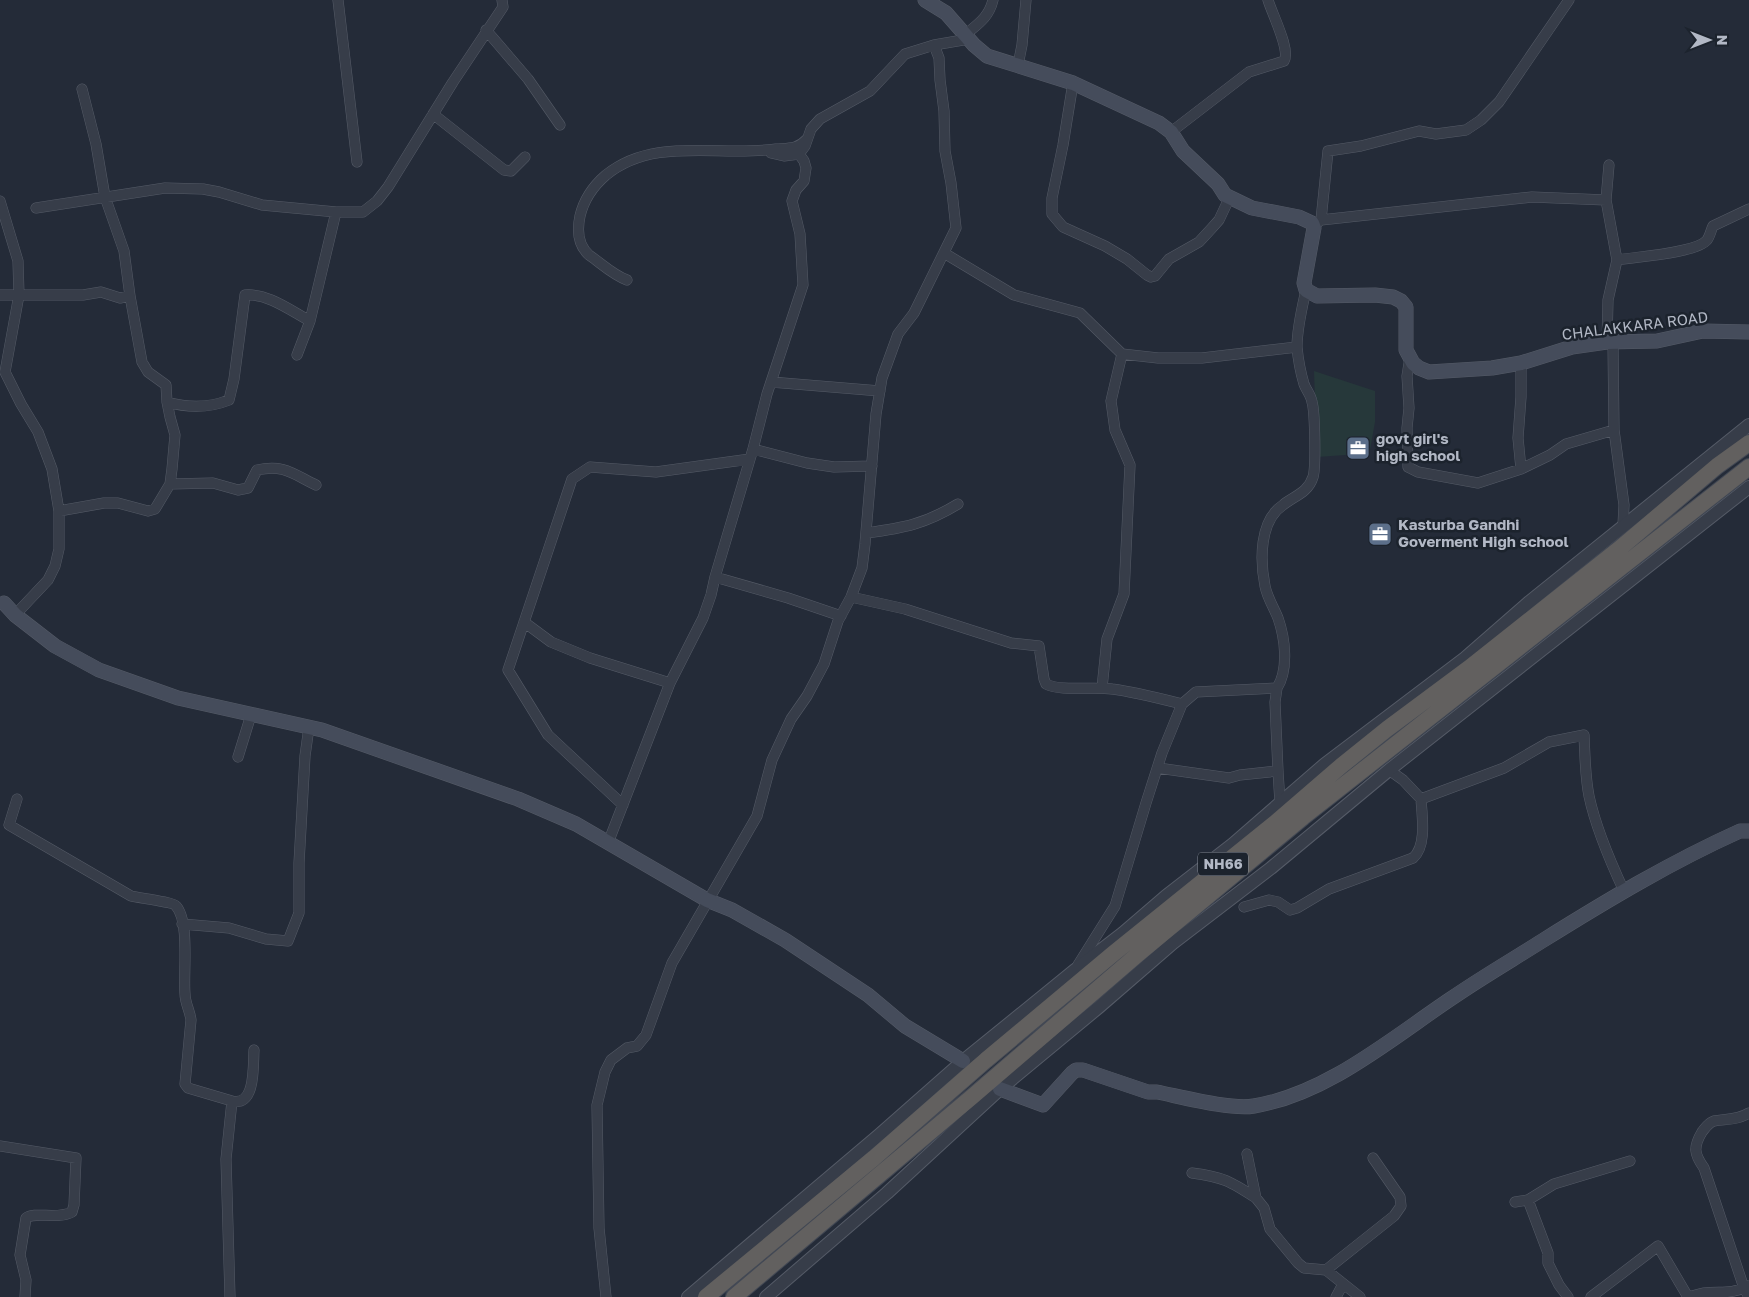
<svg xmlns="http://www.w3.org/2000/svg" width="1749" height="1297" viewBox="0 0 1749 1297" font-family="'Golos Text',sans-serif">
	<style>
		.green { fill: #26383a }
		.lines { fill: none; stroke-linecap: round; stroke-linejoin: round }
		.minor-casing { stroke: #555b67; stroke-width: 11 }
		.tertiary-casing { stroke: #555b67; stroke-width: 14 }
		.secondary-casing { stroke: #555b67; stroke-width: 15 }
		.trunk-casing { stroke: #424854; stroke-width: 18 }
		.minor { stroke: #373d49; stroke-width: 10 }
		.tertiary { stroke: #373d49; stroke-width: 12 }
		.secondary { stroke: #454c5b; stroke-width: 14 }
		.trunk { stroke: #62605f; stroke-width: 16 }
		.labels { text-anchor: middle; stroke-width: 5; stroke-linejoin: round; paint-order: stroke }
		.shield { fill: #1c232d; stroke: #858b97; stroke-width: 1 }
		.shield-label { font-size: 14px; font-weight: bold; fill: #b2b8c5 }
		.street-label { font-size: 15px; fill: #b2b8c5; stroke: #1c232d }
		.poi-label { font-size: 15px; font-weight: bold; fill: #b2b8c5; stroke: #1c232d; text-anchor: start }
	</style>
	<rect width="100%" height="100%" fill="#242b38"/>
	<path class="green" d="M1314,371L1375,391V422L1370,450L1359,454L1317,457Z"/>
	<g class="lines">
		<g class="minor-casing">
			<path id="minor" d="M338,0L357,162
				M486,30L528,79L560,125
				M966,34C978,24 989,17 993,0
				M1018,65L1022,45L1026,0
				M1073,83L1063,145L1052,198V214L1063,227L1105,246L1127,259L1147,275L1151,277L1155,276L1169,259L1199,242L1211,229L1219,220L1227,203L1225,195
				M82,89L96,144L105,197L124,251L130,296L142,362L148,372L166,385L167,402
				M433,114L504,170L511,171L525,157
				M1171,132L1249,72L1284,61C1291,50 1272,14 1268,0
				M771,153L784,156L799,154L805,146L811,129L820,119L870,91L905,54L934,45L969,39
				M1609,165L1606,200L1617,260
				M0,201L18,261L19,295L5,372L21,404L38,432L52,469L59,511V549L55,566L48,580L15,615
				M36,208L165,188L203,189L219,192L262,205L336,212H363L377,201L388,187L453,82L503,7L502,0
				M1321,220L1328,151L1361,146L1419,131L1436,134L1466,130L1481,120L1499,102L1569,0
				M1317,223L1321,220L1532,197L1606,200
				M944,253L1014,295L1080,313L1122,354L1158,358H1202L1297,347
				M627,280C613,275 602,264 589,255C578,245 577,230 580,216C584,199 592,187 606,175C654,136 718,157 776,149C788,148 797,150 807,139
				M0,295H83L101,292L120,298L130,296
				M1607,342L1608,300L1617,260C1635,257 1697,253 1707,240C1710,236 1711,230 1713,226L1749,209
				M297,355L310,321L336,212
				M1410,357L1407,376L1409,408L1407,428L1408,467L1418,472L1478,483L1521,469L1550,455L1566,444L1614,430L1613,343
				M1521,363V397L1518,438L1521,469
				M771,382L880,391
				M1614,430L1624,505L1623,525
				M753,449L807,463L834,467L872,466
				M170,484L213,483L238,490L248,488L257,470C284,464 293,474 316,485
				M59,511L104,503H118L148,511L155,509L170,484L172,469L175,435L170,417L167,402C188,408 209,408 229,400L234,379L245,295C268,293 291,311 310,321
				M866,533C904,528 925,524 958,504
				M715,577L788,598L841,616
				M851,597L905,609L1011,643L1039,646L1044,679L1046,684C1061,692 1093,686 1112,689C1135,692 1158,698 1182,704
				M524,622L551,642L590,658L670,683
				M1102,688L1107,639L1124,594L1130,465L1115,430L1111,401L1122,354
				M238,757L251,715
				M1158,768L1229,778L1240,775L1278,771L1275,702L1277,688
				M1389,770L1403,780L1421,799L1504,768L1549,742L1584,735C1585,755 1585,776 1589,796C1596,829 1610,861 1624,891
				M1278,771L1280,803
				M17,799L9,825L131,896C139,898 173,902 176,906C190,921 183,974 185,994C185,1003 190,1011 191,1020L185,1084L188,1088L232,1101
				M623,805L548,735L508,670L572,479L590,467L656,472L750,459
				M608,843L670,683L703,618L711,595L715,577L753,449L767,394L803,285L800,234L792,201L796,190L804,181L806,168L804,161L799,154
				M1244,907L1269,900L1278,902L1290,910L1297,908L1329,889L1413,858C1427,846 1422,816 1421,799
				M182,924L229,928L266,939L288,941L299,913V863L305,756L309,727
				M1078,965L1115,906L1146,803L1162,753L1182,704L1196,692L1277,688C1289,669 1285,638 1278,618C1274,608 1267,597 1265,586C1260,561 1259,521 1283,505C1294,496 1308,493 1313,477C1316,468 1315,412 1312,402C1311,395 1306,390 1304,384C1301,374 1298,358 1297,347C1297,328 1302,308 1306,290
				M0,1146L76,1158L74,1205L72,1212C57,1220 35,1211 26,1218L20,1255L26,1280L25,1297
				M1247,1154L1256,1198L1264,1208L1270,1229L1298,1263L1304,1268L1326,1270L1360,1297
				M1192,1173C1223,1177 1230,1181 1256,1198
				M1515,1202L1528,1200
				M1326,1270L1394,1216L1401,1206L1400,1197L1373,1158
				M230,1297L226,1159L232,1101C256,1107 253,1065 254,1050
				M606,1297L599,1228L597,1105L605,1072L611,1060L627,1048L637,1046L646,1035L672,963L757,816L772,760L791,719L807,696L824,664L838,621L851,597L862,568L865,544L876,414L882,378L898,334L914,313L956,228L951,183L945,151L944,111L940,80L939,58L934,45
				M1336,1297L1343,1284
				M1568,1297L1559,1285L1548,1263V1253L1528,1200L1554,1184L1630,1161
				M1591,1297L1658,1246L1688,1297
				M1688,1297C1693,1296 1698,1294 1704,1293C1721,1291 1731,1295 1748,1286
				M1749,1297L1744,1288L1704,1168C1694,1154 1693,1147 1702,1132C1706,1127 1708,1123 1714,1121C1726,1119 1738,1120 1749,1113"/>
		</g>
		<g class="tertiary-casing">
			<path id="tertiary" d="M688,1297L879,1135L963,1061L1075,970L1123,933L1166,896L1233,844L1325,764L1465,658L1528,603L1749,425
				M766,1297L887,1193L1000,1089L1099,1007L1173,943L1271,868L1389,770L1749,487"/>
		</g>
		<g class="secondary-casing">
			<path id="secondary" d="M925,0L946,13L974,45L987,56L1073,83L1159,123L1171,132L1183,151L1218,184L1225,195L1252,208L1299,217L1312,223L1314,228L1304,283L1306,290L1317,296L1375,295L1393,297L1401,301L1406,307V350L1413,363L1419,368L1429,372L1492,368L1521,363L1572,347L1607,342L1657,341L1703,331L1749,332
				M4,603L15,615L55,646L99,670L178,698L322,730L518,799L576,824L707,900L732,910L785,940L868,995L905,1026L963,1061
				M1000,1089L1043,1105L1072,1073L1076,1070H1083L1148,1092H1157C1182,1097 1231,1110 1254,1106C1327,1094 1392,1038 1452,998C1481,978 1512,960 1542,941C1606,901 1671,862 1740,831H1749"/>
		</g>
		<g class="trunk-casing">
			<path id="trunk" d="M706,1297L874,1158L986,1060L1114,953L1275,823L1341,766L1387,729L1469,668L1619,549L1717,466L1749,443
				M734,1297L973,1096L1137,955L1303,817L1749,467"/>
		</g>
		<use href="#minor" class="minor"/>
		<use href="#tertiary" class="tertiary"/>
		<use href="#secondary" class="secondary"/>
		<use href="#trunk" class="trunk"/>
	</g>
	<defs>
		<g id="office-square" transform="scale(1.25)"><rect x="-9" y="-9" width="18" height="18" rx="4" fill="#5c6f8a" stroke="#1c232d"/><path d="M-6-3h4V-5.5h4V-3h4V5H-6ZM-1-4.5V-3h2v-1.5ZM-6 0V1H6V0Z" fill="#fff"/></g>
	</defs>
	<g fill-rule="evenodd">
		<use href="#office-square" x="1358" y="448"/>
		<use href="#office-square" x="1380" y="534"/>
	</g>
	<g class="labels">
		<rect class="shield" x="1198" y="852.5" width="50" height="23" rx="4"/>
		<g class="shield-label">
			<text x="1223" y="869">NH66</text>
		</g>
		<g class="street-label">
			<text transform="translate(1635 326) rotate(-7)" y="5">CHALAKKARA ROAD</text>
		</g>
		<g class="poi-label">
			<text x="1376" y="444">govt girl's<tspan x="1376" dy="17">high school</tspan></text>
			<text x="1398" y="530">Kasturba Gandhi<tspan x="1398" dy="17">Goverment High school</tspan></text>
		</g>
	</g>
	<g transform="translate(1709 40) rotate(90)" stroke="#1c232d" stroke-width="4" paint-order="stroke">
	<path d="M0-4L9 19L0 12L-9 19Z" fill="#b2b8c5"/>
	<text y="-8" font-size="14" font-weight="bold" text-anchor="middle" fill="#b2b8c5">N</text>
	</g>
</svg>
